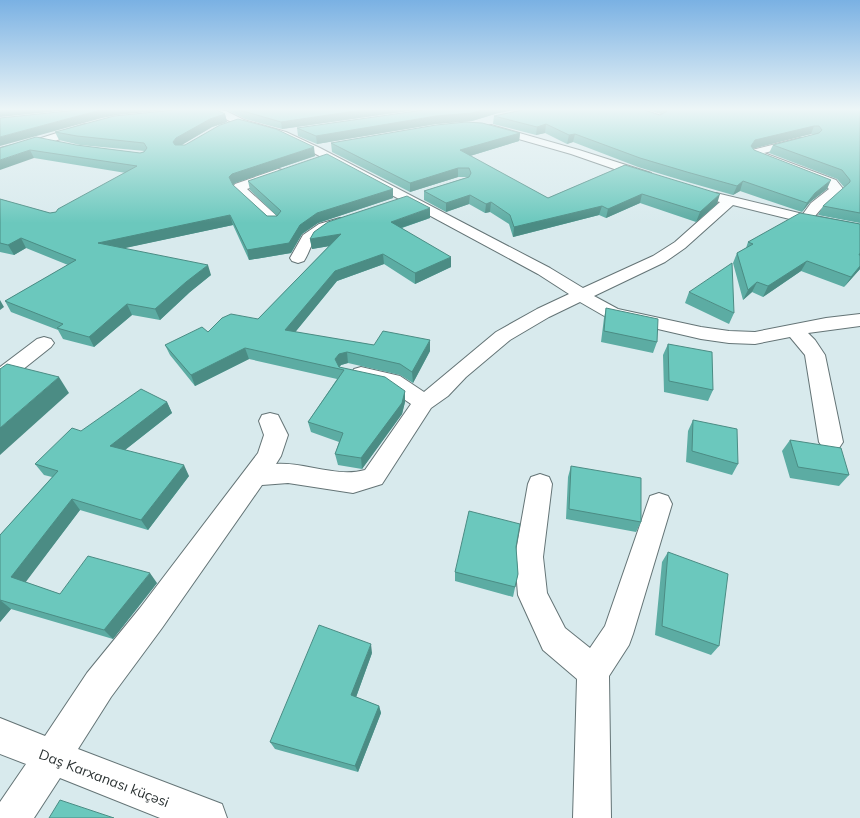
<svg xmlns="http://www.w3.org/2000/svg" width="860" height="818" viewBox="0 0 860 818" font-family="Mulish,sans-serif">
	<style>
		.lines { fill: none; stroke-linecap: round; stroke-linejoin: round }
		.street-casing { stroke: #647476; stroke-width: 2 }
		.street { fill: #fff; fill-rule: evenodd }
		.wall { fill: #5caca3 }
		.shaded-wall { fill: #4b8c84 }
		.building { fill: #6bc8bd; stroke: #4b8c84 }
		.labels { text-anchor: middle; stroke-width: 4; stroke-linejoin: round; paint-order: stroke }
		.near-street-label { font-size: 14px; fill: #2a3132; stroke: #fff }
	</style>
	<rect width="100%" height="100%" fill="#d8eaed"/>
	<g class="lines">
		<g class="street-casing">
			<path id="street" d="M204,109L226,111L244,120L286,132L320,148L550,268L583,288L653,256L675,242L720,202L711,200L709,197L711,194L716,193L803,214L811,203L829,189L826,186L751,157L749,154L752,150L800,138L804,139L806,141L804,143L764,153L836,180L844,190L821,209L815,216L860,225V233L806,223L733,205L685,248L665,262L594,296L618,309L701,327L729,331L755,332L826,318L860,314V326L808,333L815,340L825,355L843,442L839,448L831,451L823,448L819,442L805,355L790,337L755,344L729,343L701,339L606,317L580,302L549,317L510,340L466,377L448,396L431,408L382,484L353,493L288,483L262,485L162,628L111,697L78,749L222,804L227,818H160L60,778L34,818H0V802L26,764L0,754V718L45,736L87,673L140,608L258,453L264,435L259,421L262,415L270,413L278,415L288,435L281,456L276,464C305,462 336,478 365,470L411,404L386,387L354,379L351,374L354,369L361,367L400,376L424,392L496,332L537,309L569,294L538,274L312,152L278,136L236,124L219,116L204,113L203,111Z
				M85,124L89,125L90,127L89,129L46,144L0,156V148L38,139Z
				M491,125L579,150L651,173L653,176L651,179H643L571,154L487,130L486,128L487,126Z
				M278,169L282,170L284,173L282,176L247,189L279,218L281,221L279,224L274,225L269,224L236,193L233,187L235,184Z
				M340,218L345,219L347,222C342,229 322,231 314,241C310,247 308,255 304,261L298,263L292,261L290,258L303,235L319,224Z
				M44,337L51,339L54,343L51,347L7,382L0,384V367L37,339Z
				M540,474L549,477L552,484L543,557L547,593L565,628L590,648L605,626L650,496L659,493L668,496L672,504L633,634L629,645L609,676L611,818H573L577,679L543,650L518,595L515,557L528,484L531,477Z"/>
		</g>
		<use href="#street" class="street"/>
	</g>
	<path class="wall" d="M226,109H422L282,129L245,119L227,110Z
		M644,109H860V223L818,215L823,206L844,187L837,179L769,153L773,145L815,134H811L753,148L754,150L827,189L810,202L802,212L740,191L733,195L684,181L638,167L573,142L567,144L545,133L536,135L493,124L494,116L660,115L661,114Z
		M225,114L227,122L212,127L182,145L315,156L235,183L233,185L267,216H277L250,190L248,181L393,189V198L318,223L302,234L291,253L249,260L233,225L124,248L211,275L190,292L160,320L132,315L94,347L63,339L58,330L11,312L5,301L68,265L26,248L14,255L0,252V199L50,213L56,212L126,173L34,158L0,148L76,145L140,153L145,151L80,145L59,140L55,132Z
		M495,114L472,121L436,124L317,144L298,136L297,128Z
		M520,133L519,141L470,156L548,198L625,165L717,204L696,222L640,203L606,218L599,215L513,237L509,224L490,212L485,213L469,204L446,212L424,200V191L468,177H458L410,192L332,152L331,143Z
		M430,218L402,228L451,267L415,284L384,264L337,281L295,332L374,345L430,351L413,383L400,375L348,363L341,365L339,367L405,402L402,414L362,469L338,465L335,454L339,442L311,432L308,422L337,379L249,359L195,386L170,355L165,345L208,332L258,319L329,246L312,249L310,239Z
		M860,224V269L844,287L801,271L763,297L752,292L743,300L733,263L737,253L746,248L748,242Z
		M689,292L734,313L729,324L685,303Z
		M606,308L657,342L653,353L601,342L604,318Z
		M668,344L713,390L708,401L664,392L663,355Z
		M167,402L172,413L125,450L189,476L148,530L80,510L25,582L60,594L157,583L113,639L11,609L0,622V535L52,477L44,475L35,464L81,431Z
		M693,420L738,464L732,475L686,462L688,431Z
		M790,440L849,475L839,486L790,478L782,451Z
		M571,466L641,522L636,532L566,519L568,477Z
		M516,547L518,574L513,597L455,581V572Z
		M668,552L719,646L711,655L655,635L662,562Z
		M372,653L356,697L379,706L381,713L358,772L275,749L270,742Z"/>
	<path class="shaded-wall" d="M0,109H79L0,117Z
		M104,109H177L117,115L102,118L0,146V137Z
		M369,109H422L282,129L281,122Z
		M485,109H518L495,114L472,121L436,124L317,144L316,136L436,116Z
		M225,114L227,122L212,127L178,147L176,150L173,142L176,138L210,119Z
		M546,124L545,133L536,135L537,127Z
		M814,126L811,134L752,149L751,146L755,140Z
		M520,133L519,141L460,159V150Z
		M575,134L573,142L567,144L569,135Z
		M314,147L315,156L235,183L232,186L229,177L232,174Z
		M30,150L34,158L0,170V160Z
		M458,168V177L410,192V183Z
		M831,180L827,189L810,202L802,212L807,203L815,193Z
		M743,181L740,191L733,195L737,186Z
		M393,189V198L318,223L302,234L291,253L249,260L247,250L300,225L317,213Z
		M642,194L640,203L606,218L608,209Z
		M720,194L717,204L696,222L700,212Z
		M470,195L469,204L446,212V203Z
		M491,202L490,212L485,213L486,204Z
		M602,206L599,215L513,237L514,227Z
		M430,208V218L392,231L391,222Z
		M230,215L233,225L102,253L98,243Z
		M341,234L342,244L312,249L310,239Z
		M21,238L26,248L14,255L8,245Z
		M383,254L384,264L337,281L288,341L285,330L335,271Z
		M451,257V267L415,284V273Z
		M807,261L801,271L763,297L768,286Z
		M208,265L211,275L190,292L160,320L155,309L186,282Z
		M860,266V269L844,287L851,277Z
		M757,282L752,292L743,300L748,290Z
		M0,300L4,307L0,310Z
		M127,304L132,315L94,347L89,337Z
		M430,340V351L413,383L412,372Z
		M245,348L249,359L195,386L191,375Z
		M347,352L348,363L341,365L338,369L335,359L339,354Z
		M59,377L69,393L0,455V428Z
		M405,391V402L402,414L362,469L361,458Z
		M167,402L172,413L116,457L110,446Z
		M184,465L189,476L148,530L141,520Z
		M72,499L80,510L22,587L11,577Z
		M150,573L157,583L113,639L104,630Z
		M0,600L11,609L0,622Z
		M371,644L372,653L354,703L351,695Z
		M379,706L381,713L358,772L355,766Z"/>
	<path class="building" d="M87,109H104L0,137V118Z
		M184,109H212L217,110L225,114L210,119L176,138L173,142L175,145H185L220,125L238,119L276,129L314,147L232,174L229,177L233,185L267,216H277L281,211L248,181L327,154L393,189L317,213L300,225L289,243L247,250L230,215L98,243L208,265L186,282L155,309L127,304L89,337L57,328L63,324L5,301L76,260L21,238L8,245L0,243V199L50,213L56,212L58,209L137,166L30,150L0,160V148L36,137L76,145L140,153L144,152L147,148L144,143L77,136L55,132L114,116Z
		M238,109H369L281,122L243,111Z
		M430,109H485L472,113L436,116L316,136L297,128Z
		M527,109H641L660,115L667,111L666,109H860V213L823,206L850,182V180L842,170L773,145L819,133L822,130L819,126H814L755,140L751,146L754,150L831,180L815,193L807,203L743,181L737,186L687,172L640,158L575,134L569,135L546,124L537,127L494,116Z
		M466,122L482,123L520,133L460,150L548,198L625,165L720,194L700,212L642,194L608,209L602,206L514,227L510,215L491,202L486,204L470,195L446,203L424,191L469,177L471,173L469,168H458L410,183L331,143L436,125Z
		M407,196L430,208L391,222L451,257L415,273L383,254L335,271L285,330L374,345L383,331L430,340L412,372L400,364L347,352L339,354L335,359L339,367L385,377L405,391L402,403L361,458L335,454L343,433L308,422L344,370L245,348L191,375L165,345L202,327L208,332L222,318L231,314L258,319L341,234L310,239L314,232L328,222Z
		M800,213L860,224V253L859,255H860V266L851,277L807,261L768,286L757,282L748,290L737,253L753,244L748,242Z
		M732,263L734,313L689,292Z
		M606,308L658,319L657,342L604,331Z
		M668,344L712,352L713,390L669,381Z
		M7,364L59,377L0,428V369Z
		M141,389L167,402L110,446L184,465L141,520L72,499L11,577L60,594L88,556L150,573L104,630L0,600V535L58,471L35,464L72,428L81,431Z
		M693,420L737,429L738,464L692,451Z
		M790,440L841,448L849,475L798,467Z
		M571,466L641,478V522L569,509Z
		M469,511L520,524L516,547L518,574L515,587L455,572Z
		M668,552L728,574L719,646L662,626Z
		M319,625L371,644L351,695L379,706L355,766L270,742Z
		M60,800L114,818H49Z"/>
	<linearGradient id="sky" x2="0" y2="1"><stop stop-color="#7ab1e3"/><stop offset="0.49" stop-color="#edf6f7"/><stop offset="1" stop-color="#edf6f7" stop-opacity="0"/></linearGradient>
	<rect width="860" height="223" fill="url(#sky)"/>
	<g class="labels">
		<g class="near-street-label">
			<text transform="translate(104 778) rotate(21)" y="5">Daş Karxanası küçəsi</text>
		</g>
	</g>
</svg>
